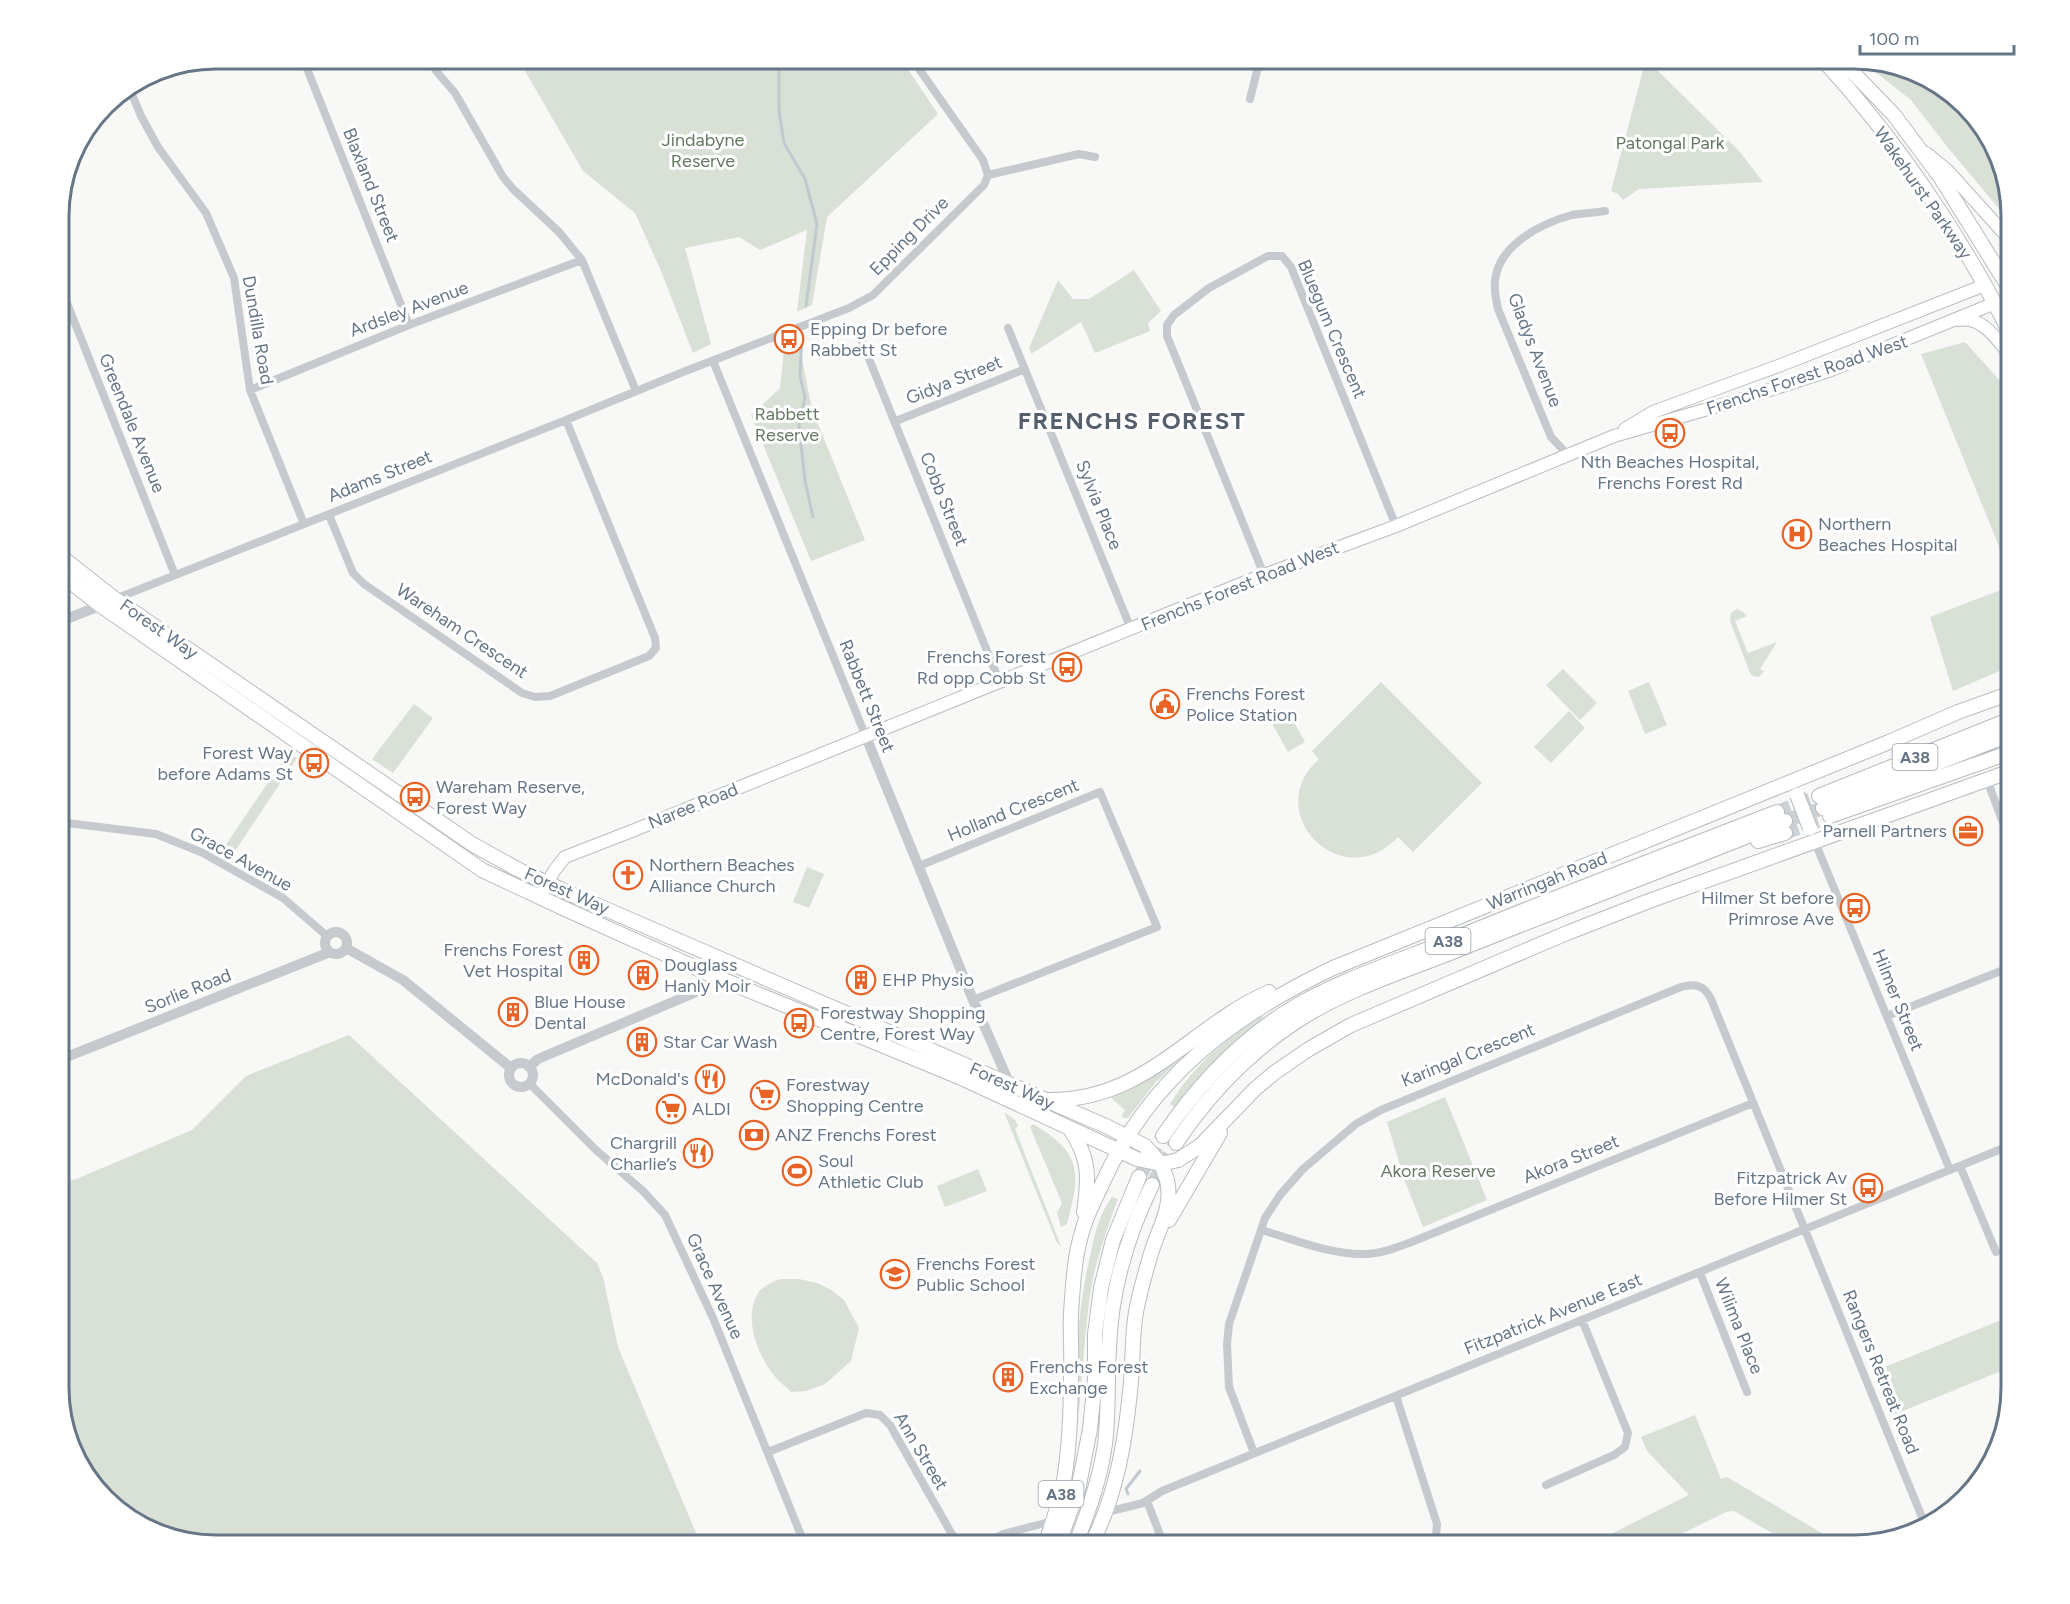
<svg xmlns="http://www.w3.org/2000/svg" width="2070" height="1604" viewBox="0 0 2070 1604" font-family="Figtree,sans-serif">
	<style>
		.green { fill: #d9e0d6 }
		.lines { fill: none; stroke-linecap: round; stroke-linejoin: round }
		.stream { stroke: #c1c9cf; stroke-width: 3 }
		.trunk-tunnel { stroke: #ccd1d5; stroke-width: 14; stroke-dasharray: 14 7; stroke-linecap: butt }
		.secondary-casing { stroke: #b8bdc2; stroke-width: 14 }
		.primary-casing { stroke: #b9bdc1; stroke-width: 16 }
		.trunk-casing { stroke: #b8bcbf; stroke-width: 16 }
		.minor { stroke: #c6c9cd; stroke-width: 8 }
		.tertiary { stroke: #c6c9cd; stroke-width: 10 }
		.secondary { stroke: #fff; stroke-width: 12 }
		.primary { stroke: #fff; stroke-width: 14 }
		.trunk { stroke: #fff; stroke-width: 14 }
		.primary-bridge-casing { stroke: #b9bdc1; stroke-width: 16; stroke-linecap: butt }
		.primary-bridge { stroke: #fff; stroke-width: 14 }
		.labels { text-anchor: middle; stroke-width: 6; stroke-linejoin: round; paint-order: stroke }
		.shield { fill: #fff; stroke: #949fab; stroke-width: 1.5 }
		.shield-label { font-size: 16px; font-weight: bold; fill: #667687 }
		.park-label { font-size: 18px; fill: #657962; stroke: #fff }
		.street-label { font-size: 18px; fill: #667687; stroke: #fff }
		.poi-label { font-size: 18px; fill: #667687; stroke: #fff; text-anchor: start }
		.district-label { font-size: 24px; font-weight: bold; letter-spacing: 1.5px; fill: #55606c; stroke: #fff }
		.rim { fill: none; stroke: #667687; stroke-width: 3 }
	</style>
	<rect width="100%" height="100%" fill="#f8f8f6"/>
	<path class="green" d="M518,59H901L938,114L827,217L812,305L797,312L807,230L760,250L739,237L685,248L711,344L693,353L661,271L635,213L583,171Z
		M1646,59L1740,152L1763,182L1639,189L1623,200L1618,194L1611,191Z
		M1859,59L1905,67L1950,91L1995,146L2011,221L2006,217L1949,149L1911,100Z
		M1134,270L1161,311L1148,323L1150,331L1095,353L1081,322L1031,354L1029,348L1058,280L1073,299H1089Z
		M1965,342L2004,385L2011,398V576L1921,354Z
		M799,344L812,409L865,540L811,561L751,415L780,388L784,350Z
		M2011,586V666L1953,691L1930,617Z
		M1737,609L1743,612L1747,616L1735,621L1748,653L1777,642L1760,669L1764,671L1759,677L1753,676L1750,673L1730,621L1731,613Z
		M1563,669L1597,703L1580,720L1546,685Z
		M1381,682L1482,783L1413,852L1398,837C1342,897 1259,812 1319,759L1312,751Z
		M1649,682L1667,725L1645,734L1628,691Z
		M414,704L433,718L393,773L372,759Z
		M1288,711L1305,742L1288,752L1270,720Z
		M1569,711L1585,728L1551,763L1534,747Z
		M288,753L297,758L233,854L223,849Z
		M807,867L824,874L809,908L793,902Z
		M1262,1016L1265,1019L1211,1065L1174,1107L1170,1104C1193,1067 1224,1039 1262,1016Z
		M349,1035L597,1263L603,1277L618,1347L701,1545H215L165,1537L120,1513L75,1458L59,1398V1178L74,1180L192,1130L246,1076Z
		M1192,1048L1155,1083L1128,1118H1123L1122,1115L1125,1110L1112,1099L1111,1094Z
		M1445,1097L1487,1200L1423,1227L1404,1179L1387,1122Z
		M1004,1112L1015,1120L1018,1126L1015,1129L1061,1246L1057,1243Z
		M1033,1124C1082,1153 1081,1172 1067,1224L1061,1227L1057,1213L1062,1203L1030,1127Z
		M978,1169L987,1191L945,1207L937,1186Z
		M1112,1197L1118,1199C1108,1226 1098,1254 1092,1283C1085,1325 1083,1369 1079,1412L1074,1411C1076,1357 1078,1304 1091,1252C1095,1232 1100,1213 1112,1197Z
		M781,1279H799L817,1283L831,1290L844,1300L859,1328L851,1361L825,1384L806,1391L791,1392C787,1388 781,1383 777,1379C759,1359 743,1320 757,1295C762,1286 772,1282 781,1279Z
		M2011,1316V1367L1893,1415L1875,1371Z
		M1695,1415L1721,1479L1727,1477L1842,1545H1793L1734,1511L1726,1512L1659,1545H1589L1689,1495L1647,1451L1641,1437Z"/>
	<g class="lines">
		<path class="stream" d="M782,59L779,72V111L784,143L805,179L817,224L806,306
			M802,335L800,376L805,397L799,426L805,481L813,517
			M1128,1494L1126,1489L1140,1471
			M1116,1545L1117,1541"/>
		<path class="trunk-tunnel" d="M1777,812L1819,796
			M1785,821L1823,808
			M1785,833L1830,816
			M1139,1177L1163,1136
			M1152,1185L1176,1143"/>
		<g class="secondary-casing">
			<path id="secondary" d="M1926,153L1948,171L2011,241
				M1959,320C1982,315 1998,341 2011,356
				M1625,429L1653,412L1781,365L1985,285
				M540,897L554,871L565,857L632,831L1248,581L1396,526L1614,436L1739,400L1831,370L1995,303"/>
		</g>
		<g class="primary-casing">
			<path id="primary" d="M1822,59C1895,138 1963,238 2011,335
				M1840,59L1894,115L1941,178L2011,291
				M59,555L115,599L472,844L519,870L571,894L1108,1127L1145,1146
				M59,573L100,605L482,870L565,909L714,976L957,1076L1137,1159
				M1050,1100C1146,1100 1190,1027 1269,992
				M1070,1129C1090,1158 1089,1178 1084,1212
				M1178,1160L1200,1146L1255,1089L1274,1073L1309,1049L1351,1025L1567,933L1649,901L2011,771
				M1169,1220L1220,1133
				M1045,1545C1052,1524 1060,1503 1064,1480C1070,1445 1071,1408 1071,1372C1072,1352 1070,1332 1071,1313C1073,1286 1074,1258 1082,1232C1086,1215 1096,1198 1103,1182C1150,1078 1232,1016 1333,968L1889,742L1958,712L2011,693
				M1091,1545C1117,1494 1126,1438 1131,1381C1133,1358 1132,1335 1136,1312C1140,1291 1146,1270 1152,1250C1160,1226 1173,1206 1167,1180"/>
		</g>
		<g class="trunk-casing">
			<path id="trunk" d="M1819,796L2011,719
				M1823,808L2011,734
				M1830,816L2011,752
				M1758,841L1785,833
				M1163,1136C1197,1086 1239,1041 1291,1009C1337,981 1396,962 1446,942C1555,897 1666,855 1777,812
				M1176,1143C1208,1095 1248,1053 1297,1021C1342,991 1404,971 1455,951C1564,907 1675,866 1785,821
				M1058,1545L1078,1490L1090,1429L1095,1379V1334L1101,1288L1113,1240L1139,1177
				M1075,1545C1088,1513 1100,1480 1105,1444C1109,1412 1107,1380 1109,1348C1111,1291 1127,1236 1152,1185"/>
		</g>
		<path class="minor" d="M301,59L304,61L409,325
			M1095,59L1110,65L1143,59
			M436,71L455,93L503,177L513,189L559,232L582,260L636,391
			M129,87L141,116L158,147L206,213L234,278L250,390L304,524
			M1250,99L1260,59
			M988,175L1079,154L1095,157
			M59,283L175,575
			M1008,328L1131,629
			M857,329L1000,683
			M713,361L866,737
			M250,390L409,325L582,260
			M896,421L1025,369
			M1568,455L1551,437L1498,309C1496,299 1494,291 1495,281C1498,245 1542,223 1572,215C1583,213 1594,213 1605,211
			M329,515L353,573L364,584L522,693L535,697L550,696L649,656L656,648L655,638L566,420
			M1264,575L1167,336V325L1174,315L1209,288L1268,256H1282L1291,267L1396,526
			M115,599L566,420L683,372L849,308L873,295L984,185L988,175L983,160L912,59
			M1987,780L2011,844
			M59,822L156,834L203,853L283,898L327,936
			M1815,842L1950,1170
			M919,866L1100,792L1157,927L973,1000
			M1887,1016L2011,967
			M529,1083L596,1150L643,1191L665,1215L713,1318L805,1545
			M1960,1166L1996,1252
			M1261,1230C1294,1239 1330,1255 1364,1254C1381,1254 1398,1247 1414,1241L1753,1103
			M1700,1273L1747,1392
			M1396,1396L1437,1524L1436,1536L1427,1545
			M768,1452L866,1413L880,1415L890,1425L958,1545
			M1254,1453L1229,1387L1227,1344L1229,1324L1261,1230L1265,1218L1280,1195L1303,1169L1356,1124L1381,1110L1681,987C1695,983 1704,985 1711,999L1926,1527
			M1546,1485L1614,1455L1625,1447L1628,1433L1582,1320
			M1147,1501L1164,1545
			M1107,1512L1143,1503L1162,1491L2011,1145
			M983,1545L1003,1534L1053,1521"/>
		<path class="tertiary" d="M59,622L104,604
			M866,737L973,1000L1011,1087
			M325 943a11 11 0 1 1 22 0a11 11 0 1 1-22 0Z
			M346,948L403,980L511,1068
			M59,1060L330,952
			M509 1075a12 12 0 1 1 24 0a12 12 0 1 1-24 0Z
			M529,1067L538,1059L701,990L714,976L722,959"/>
		<use href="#secondary" class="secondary"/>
		<use href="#primary" class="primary"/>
		<use href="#trunk" class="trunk"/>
		<g class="primary-bridge-casing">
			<path id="primary-bridge" d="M1797,795L1810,828
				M1145,1146L1161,1164L1167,1180
				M1137,1159L1161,1164L1178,1160"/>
		</g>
		<use href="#primary-bridge" class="primary-bridge"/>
	</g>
	<defs>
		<g id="bus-ring" transform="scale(1.5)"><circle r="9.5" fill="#fff" stroke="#e86326" stroke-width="1.5"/><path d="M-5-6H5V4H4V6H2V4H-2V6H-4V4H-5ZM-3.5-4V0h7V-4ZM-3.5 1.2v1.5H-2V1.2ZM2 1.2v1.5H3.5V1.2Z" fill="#e86326"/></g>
		<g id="hospital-ring" transform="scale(1.5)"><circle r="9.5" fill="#fff" stroke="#e86326" stroke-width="1.5"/><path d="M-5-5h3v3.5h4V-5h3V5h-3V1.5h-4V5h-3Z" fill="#e86326"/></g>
		<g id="civic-ring" transform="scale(1.5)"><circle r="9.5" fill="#fff" stroke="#e86326" stroke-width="1.5"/><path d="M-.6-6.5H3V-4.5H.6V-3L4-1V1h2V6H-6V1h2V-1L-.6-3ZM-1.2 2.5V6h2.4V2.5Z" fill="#e86326"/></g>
		<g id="office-ring" transform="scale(1.5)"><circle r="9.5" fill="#fff" stroke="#e86326" stroke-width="1.5"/><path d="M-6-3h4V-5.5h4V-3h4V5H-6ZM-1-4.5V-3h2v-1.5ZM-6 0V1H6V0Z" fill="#e86326"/></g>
		<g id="church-ring" transform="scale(1.5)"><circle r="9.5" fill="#fff" stroke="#e86326" stroke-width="1.5"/><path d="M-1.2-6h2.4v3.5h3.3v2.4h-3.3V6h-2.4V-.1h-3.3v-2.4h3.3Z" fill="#e86326"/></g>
		<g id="building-ring" transform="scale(1.5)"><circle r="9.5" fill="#fff" stroke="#e86326" stroke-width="1.5"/><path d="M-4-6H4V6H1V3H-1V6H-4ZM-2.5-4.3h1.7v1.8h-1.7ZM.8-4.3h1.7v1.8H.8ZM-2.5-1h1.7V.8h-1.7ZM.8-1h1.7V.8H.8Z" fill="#e86326"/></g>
		<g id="restaurant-ring" transform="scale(1.5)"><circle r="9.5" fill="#fff" stroke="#e86326" stroke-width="1.5"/><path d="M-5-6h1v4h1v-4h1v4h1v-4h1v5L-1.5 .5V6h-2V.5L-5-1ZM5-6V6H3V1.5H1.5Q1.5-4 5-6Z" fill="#e86326"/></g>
		<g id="supermarket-ring" transform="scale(1.5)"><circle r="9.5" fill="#fff" stroke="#e86326" stroke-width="1.5"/><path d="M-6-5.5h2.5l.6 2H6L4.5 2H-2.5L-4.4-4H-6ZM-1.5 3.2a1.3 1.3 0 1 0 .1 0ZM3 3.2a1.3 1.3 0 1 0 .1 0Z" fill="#e86326"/></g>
		<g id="bank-ring" transform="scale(1.5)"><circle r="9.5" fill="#fff" stroke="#e86326" stroke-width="1.5"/><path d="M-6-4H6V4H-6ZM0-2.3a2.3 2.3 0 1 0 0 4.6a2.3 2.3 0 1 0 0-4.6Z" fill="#e86326"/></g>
		<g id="stadium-ring" transform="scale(1.5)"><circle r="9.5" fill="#fff" stroke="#e86326" stroke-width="1.5"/><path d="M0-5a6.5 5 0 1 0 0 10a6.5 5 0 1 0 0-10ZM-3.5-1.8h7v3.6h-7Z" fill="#e86326"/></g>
		<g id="school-ring" transform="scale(1.5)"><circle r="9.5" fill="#fff" stroke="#e86326" stroke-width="1.5"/><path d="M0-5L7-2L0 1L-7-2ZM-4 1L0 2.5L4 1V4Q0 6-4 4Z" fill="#e86326"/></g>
	</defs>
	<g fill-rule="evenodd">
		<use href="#bus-ring" x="789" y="339"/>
		<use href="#bus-ring" x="1670" y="433"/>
		<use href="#hospital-ring" x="1797" y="534"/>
		<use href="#bus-ring" x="1067" y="667"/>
		<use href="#civic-ring" x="1165" y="704"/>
		<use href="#bus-ring" x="314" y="763"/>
		<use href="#bus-ring" x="415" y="797"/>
		<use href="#office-ring" x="1968" y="831"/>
		<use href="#church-ring" x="628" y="875"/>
		<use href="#bus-ring" x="1855" y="908"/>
		<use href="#building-ring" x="584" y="960"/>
		<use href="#building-ring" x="643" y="975"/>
		<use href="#building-ring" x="861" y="980"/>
		<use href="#building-ring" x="513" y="1012"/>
		<use href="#bus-ring" x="799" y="1023"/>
		<use href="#building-ring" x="642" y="1042"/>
		<use href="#restaurant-ring" x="710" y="1079"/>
		<use href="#supermarket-ring" x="765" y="1095"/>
		<use href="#supermarket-ring" x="671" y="1109"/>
		<use href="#bank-ring" x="754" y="1135"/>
		<use href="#restaurant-ring" x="698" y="1153"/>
		<use href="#stadium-ring" x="797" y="1171"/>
		<use href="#bus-ring" x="1868" y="1188"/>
		<use href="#school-ring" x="895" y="1274"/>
		<use href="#building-ring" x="1008" y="1377"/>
	</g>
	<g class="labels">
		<g class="shield">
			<rect x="1892.5" y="744" width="45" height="26" rx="4.5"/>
			<rect x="1425.5" y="928" width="45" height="26" rx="4.5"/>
			<rect x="1038.5" y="1481" width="45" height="26" rx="4.5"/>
		</g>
		<g class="shield-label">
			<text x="1915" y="763">A38</text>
			<text x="1448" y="947">A38</text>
			<text x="1061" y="1500">A38</text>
		</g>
		<g class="park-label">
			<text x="703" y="146">Jindabyne<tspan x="703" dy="21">Reserve</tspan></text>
			<text x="1670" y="149">Patongal Park</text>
			<text x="787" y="420">Rabbett<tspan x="787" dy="21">Reserve</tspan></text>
			<text x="1438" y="1177">Akora Reserve</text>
		</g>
		<g class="street-label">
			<text transform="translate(371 185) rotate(68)" y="6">Blaxland Street</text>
			<text transform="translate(1923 193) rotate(55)" y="6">Wakehurst Parkway</text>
			<text transform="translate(909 236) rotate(-45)" y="6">Epping Drive</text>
			<text transform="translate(409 309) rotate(-21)" y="6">Ardsley Avenue</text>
			<text transform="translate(1332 329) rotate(67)" y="6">Bluegum Crescent</text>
			<text transform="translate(258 330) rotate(80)" y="6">Dundilla Road</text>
			<text transform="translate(1535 350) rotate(69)" y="6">Gladys Avenue</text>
			<text transform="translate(1807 375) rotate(-19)" y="6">Frenchs Forest Road West</text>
			<text transform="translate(954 380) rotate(-22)" y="6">Gidya Street</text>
			<text transform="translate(132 423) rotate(68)" y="6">Greendale Avenue</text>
			<text transform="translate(380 476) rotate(-22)" y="6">Adams Street</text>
			<text transform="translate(944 499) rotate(68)" y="6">Cobb Street</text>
			<text transform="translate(1099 505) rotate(68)" y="6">Sylvia Place</text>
			<text transform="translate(1240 586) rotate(-22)" y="6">Frenchs Forest Road West</text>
			<text transform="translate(159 629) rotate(35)" y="6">Forest Way</text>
			<text transform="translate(462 631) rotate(34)" y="6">Wareham Crescent</text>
			<text transform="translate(867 696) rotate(68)" y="6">Rabbett Street</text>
			<text transform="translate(693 806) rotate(-22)" y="6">Naree Road</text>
			<text transform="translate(1013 810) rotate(-22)" y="6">Holland Crescent</text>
			<text transform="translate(241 859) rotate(29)" y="6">Grace Avenue</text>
			<text transform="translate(1547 881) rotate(-22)" y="6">Warringah Road</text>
			<text transform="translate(567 891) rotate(24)" y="6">Forest Way</text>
			<text transform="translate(188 991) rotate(-22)" y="6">Sorlie Road</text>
			<text transform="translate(1898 1000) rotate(68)" y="6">Hilmer Street</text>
			<text transform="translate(1468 1055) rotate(-22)" y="6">Karingal Crescent</text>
			<text transform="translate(1012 1086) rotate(24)" y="6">Forest Way</text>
			<text transform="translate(1571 1159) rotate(-22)" y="6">Akora Street</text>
			<text transform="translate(715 1286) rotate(66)" y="6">Grace Avenue</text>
			<text transform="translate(1553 1314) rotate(-22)" y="6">Fitzpatrick Avenue East</text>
			<text transform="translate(1739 1326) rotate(68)" y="6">Wilima Place</text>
			<text transform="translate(1881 1372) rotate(68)" y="6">Rangers Retreat Road</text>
			<text transform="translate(921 1451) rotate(59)" y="6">Ann Street</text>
		</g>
		<g class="poi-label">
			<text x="810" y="335">Epping Dr before<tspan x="810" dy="21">Rabbett St</tspan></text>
			<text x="1670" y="468" text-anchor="middle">Nth Beaches Hospital,<tspan x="1670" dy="21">Frenchs Forest Rd</tspan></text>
			<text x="1818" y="530">Northern<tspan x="1818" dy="21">Beaches Hospital</tspan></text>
			<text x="1046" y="663" text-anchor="end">Frenchs Forest<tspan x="1046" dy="21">Rd opp Cobb St</tspan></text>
			<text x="1186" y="700">Frenchs Forest<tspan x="1186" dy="21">Police Station</tspan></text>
			<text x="293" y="759" text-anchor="end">Forest Way<tspan x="293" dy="21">before Adams St</tspan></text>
			<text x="436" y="793">Wareham Reserve,<tspan x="436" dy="21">Forest Way</tspan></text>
			<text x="1947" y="837" text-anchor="end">Parnell Partners</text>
			<text x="649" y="871">Northern Beaches<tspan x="649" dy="21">Alliance Church</tspan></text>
			<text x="1834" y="904" text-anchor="end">Hilmer St before<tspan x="1834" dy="21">Primrose Ave</tspan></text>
			<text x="563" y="956" text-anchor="end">Frenchs Forest<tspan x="563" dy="21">Vet Hospital</tspan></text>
			<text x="664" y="971">Douglass<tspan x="664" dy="21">Hanly Moir</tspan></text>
			<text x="882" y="986">EHP Physio</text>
			<text x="534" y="1008">Blue House<tspan x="534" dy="21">Dental</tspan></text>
			<text x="820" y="1019">Forestway Shopping<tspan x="820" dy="21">Centre, Forest Way</tspan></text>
			<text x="663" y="1048">Star Car Wash</text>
			<text x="689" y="1085" text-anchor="end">McDonald's</text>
			<text x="786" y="1091">Forestway<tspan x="786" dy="21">Shopping Centre</tspan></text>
			<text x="692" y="1115">ALDI</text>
			<text x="775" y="1141">ANZ Frenchs Forest</text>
			<text x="677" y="1149" text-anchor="end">Chargrill<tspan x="677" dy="21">Charlie’s</tspan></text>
			<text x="818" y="1167">Soul<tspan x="818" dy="21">Athletic Club</tspan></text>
			<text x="1847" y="1184" text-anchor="end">Fitzpatrick Av<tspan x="1847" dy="21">Before Hilmer St</tspan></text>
			<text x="916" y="1270">Frenchs Forest<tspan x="916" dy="21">Public School</tspan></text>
			<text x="1029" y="1373">Frenchs Forest<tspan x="1029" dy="21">Exchange</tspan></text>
		</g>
		<g class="district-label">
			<text x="1132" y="429">FRENCHS FOREST</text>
		</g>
	</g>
	<path d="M0 0H2070V1604H0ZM216 69H1854A147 147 0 0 1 2001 216V1388A147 147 0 0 1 1854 1535H216A147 147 0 0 1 69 1388V216A147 147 0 0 1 216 69Z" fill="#fff" fill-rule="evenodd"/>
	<path class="rim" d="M216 69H1854A147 147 0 0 1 2001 216V1388A147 147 0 0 1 1854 1535H216A147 147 0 0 1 69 1388V216A147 147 0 0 1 216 69Z"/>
	<path d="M1860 45v9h154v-9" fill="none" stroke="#667687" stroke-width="3"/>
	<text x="1869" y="45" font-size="18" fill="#667687" stroke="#ffffff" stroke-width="4.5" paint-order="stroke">100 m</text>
</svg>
